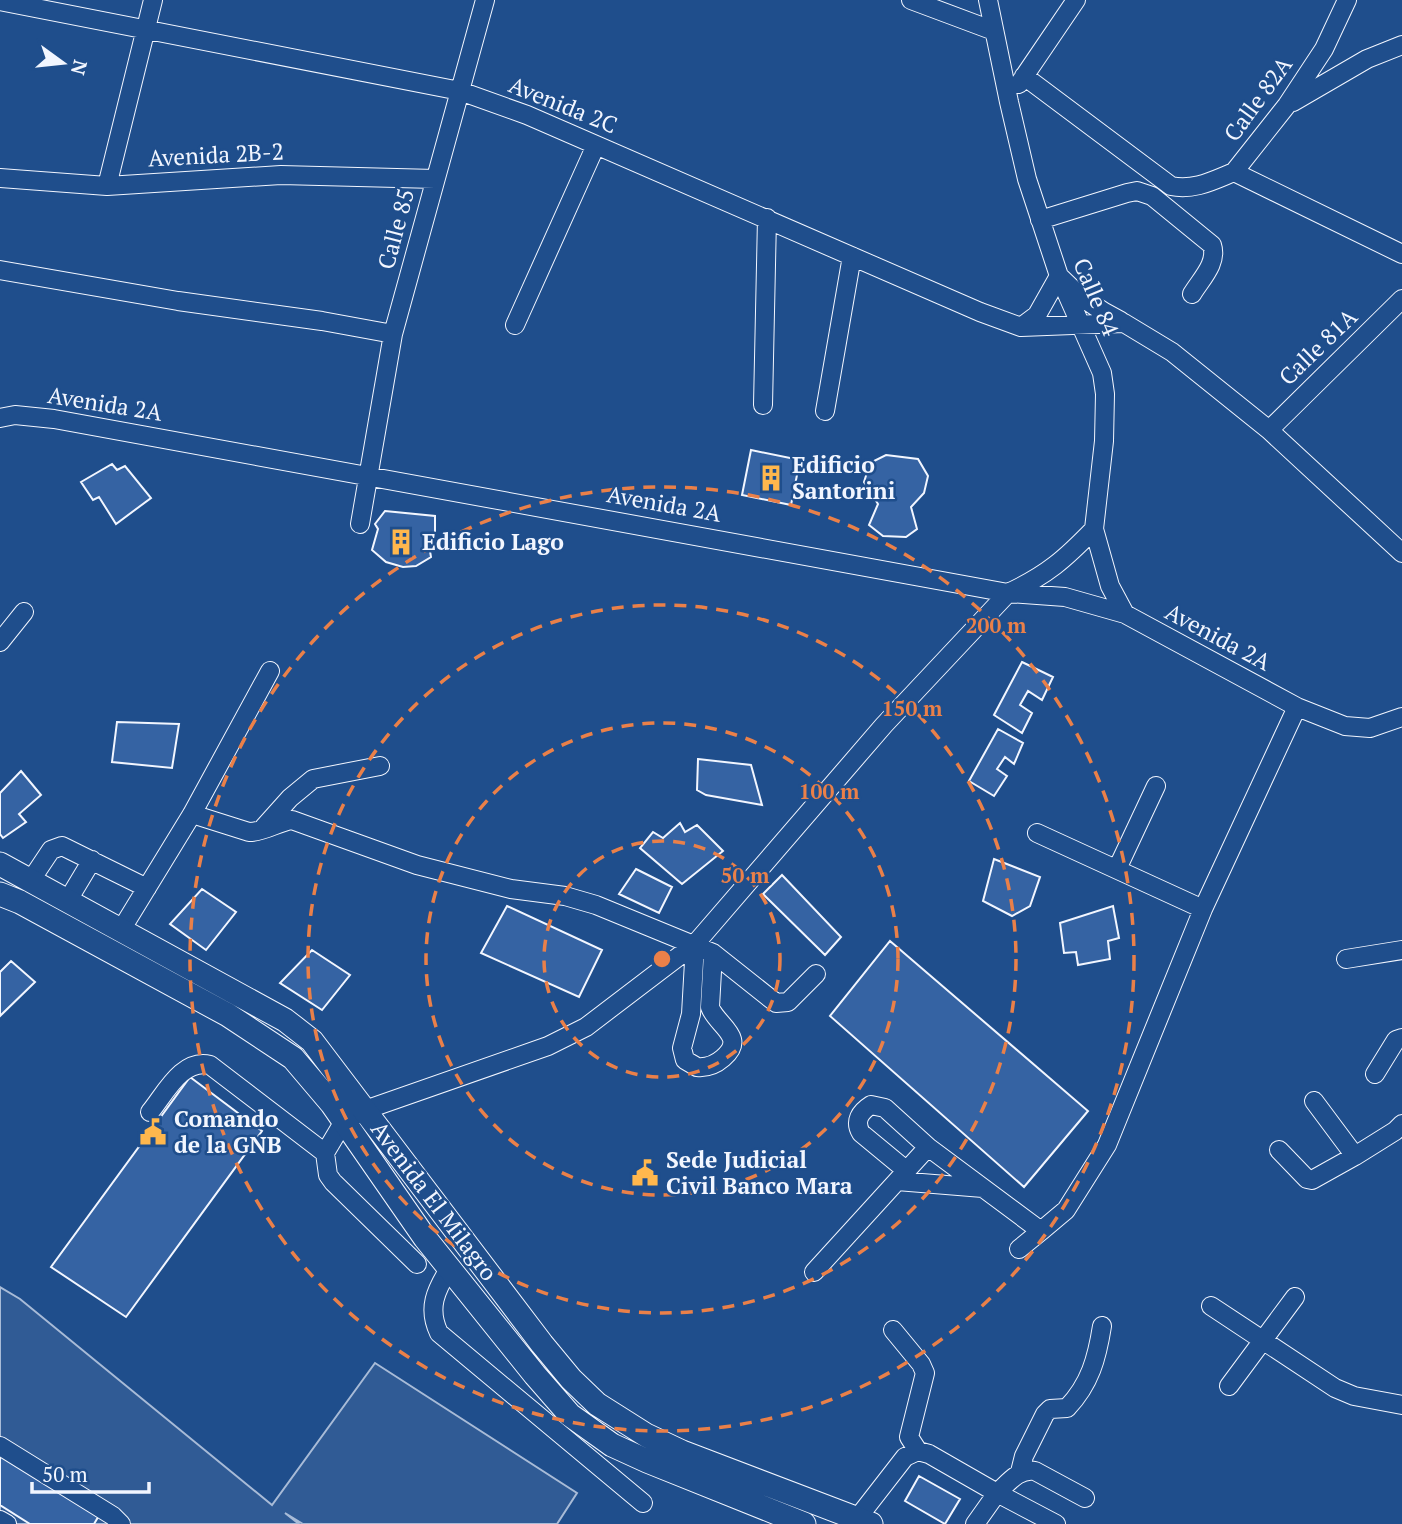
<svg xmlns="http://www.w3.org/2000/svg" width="1402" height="1524" viewBox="0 0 1402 1524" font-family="'PT Serif',serif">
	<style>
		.built { fill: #305b95; stroke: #a8bbd7; stroke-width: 2 }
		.building { fill: #3563a3; stroke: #f2f6ff; stroke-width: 2 }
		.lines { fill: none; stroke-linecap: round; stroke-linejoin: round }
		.minor-casing { stroke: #f2f6ff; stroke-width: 20 }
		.major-casing { stroke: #f2f6ff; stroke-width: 25 }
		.minor { stroke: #1f4e8c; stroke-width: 18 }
		.major { stroke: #1f4e8c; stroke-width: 23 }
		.ring { fill: none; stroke: #ea8049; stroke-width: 3.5; stroke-dasharray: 12 9 }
		.labels { text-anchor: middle; stroke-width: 5; stroke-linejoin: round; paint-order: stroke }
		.street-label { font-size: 23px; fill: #f2f6ff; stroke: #1f4e8c }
		.poi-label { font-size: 23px; font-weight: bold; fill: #f2f6ff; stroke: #1f4e8c; text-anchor: start }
		.centre { fill: #ea8049; stroke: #1f4e8c; stroke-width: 3.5 }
		.ring-label { font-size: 21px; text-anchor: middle; font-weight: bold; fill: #ea8049; stroke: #1f4e8c; stroke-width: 5; stroke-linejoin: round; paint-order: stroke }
	</style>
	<rect width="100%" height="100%" fill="#1f4e8c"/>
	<path class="built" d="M0,1287L20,1299L272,1505L375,1363L577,1493L557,1524H303L285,1513L299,1524H0Z"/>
	<path class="building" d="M751,450L800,460L791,505L742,495Z
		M886,455L918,459L928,476L924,493L911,507L917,529L906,537L883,536L869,525L878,504L864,482L870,463Z
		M112,464L117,470L125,466L151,498L116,524L99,497L93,500L81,482Z
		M385,511L435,516V533L427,534L431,557L416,566L403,567L386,562L372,550L378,529L375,524Z
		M1022,662L1053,677L1042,700L1028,691L1020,705L1032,713L1022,733L994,715Z
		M117,722L179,724L172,768L112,762Z
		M998,729L1023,743L1014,764L1005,757L997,769L1007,776L994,796L969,781Z
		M698,759L751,765L762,805L706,795L697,790Z
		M21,771L41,795L19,814L26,822L3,838L0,834V793Z
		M680,823L685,832L697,825L723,851L682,884L640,848L653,832L663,838Z
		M994,859L1040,877L1030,906L1012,916L983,901Z
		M636,869L672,887L659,913L619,894Z
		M782,875L841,937L825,955L763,894Z
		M202,889L236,912L206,950L170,924Z
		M507,906L602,950L579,997L481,953Z
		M1113,906L1119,938L1108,941L1110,959L1078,965L1076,952L1064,953L1060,923Z
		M890,941L1088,1111L1024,1187L830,1016Z
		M312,950L350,975L322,1010L280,983Z
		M11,961L35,982L0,1016V972Z
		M190,1077L262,1131L126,1317L51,1267Z
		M0,1448L104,1507L94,1524H30L0,1505Z
		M919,1476L960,1499L945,1524L905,1501Z"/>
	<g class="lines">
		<g class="minor-casing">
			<path id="minor" d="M911,0L994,31
				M988,0L1009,102L1027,179L1059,276L1102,373L1105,394L1104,441L1094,529L1110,586L1125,614
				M1347,0L1324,49L1287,105L1234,172L1402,254
				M0,1L460,91L527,115L980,312L1021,327L1124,323L1172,352L1269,430L1402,553
				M1024,76L1171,186C1194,191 1214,180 1234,172
				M1019,84L1076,0
				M1293,102L1367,59L1402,45
				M0,178L107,186L281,175L435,179
				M107,186L153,0
				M1040,220L1127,193L1137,191L1152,196L1212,245C1218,263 1201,279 1192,294
				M0,270L178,301L322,321L393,334
				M515,325L596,145
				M1021,327L1037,315L1059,276C1078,296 1096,309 1121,321
				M763,405L767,218
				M825,411L852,256
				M0,418L15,415L54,419L1008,593L1065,597L1125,614L1297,707L1345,726L1370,728L1402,717
				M1269,430L1402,299
				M360,524L393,334L485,0
				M0,642L24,612
				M192,814L249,832C265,832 277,822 292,820L417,865L511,889L565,896L596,905L713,953L776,1003L788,1002L816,974
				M264,827L290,798L313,779L380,766
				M1037,833L1203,909
				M1117,869L1156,786
				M31,880L51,850L62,846L147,888
				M68,900L92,860
				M121,930L192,814L270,671
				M695,944L691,1014L682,1048L685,1060L697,1067C707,1068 715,1065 723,1058C748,1037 716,1025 710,1007L713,953
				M1346,959L1402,950
				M1375,1074L1396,1040L1402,1038
				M1314,1101L1355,1156L1395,1131L1402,1124
				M150,1112C165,1094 182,1058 210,1065L325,1153
				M1279,1150L1307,1179L1312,1180L1355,1156
				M907,1171L861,1133C854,1121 860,1112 871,1105L885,1108L928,1147L1041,1231L1066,1210L1107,1145L1203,909L1297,707
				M897,1181L983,1188
				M1019,1249L1041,1231
				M417,1264L333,1182L328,1175L325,1153L344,1121L365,1110L548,1046L586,1027L695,944L884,725L1008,593C1047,575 1065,559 1094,529
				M449,1269C436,1290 427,1308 439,1333L643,1503
				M814,1272L928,1147
				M1211,1306L1335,1388L1354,1396L1402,1405
				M893,1330L921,1364L925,1373L909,1437L918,1451
				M1229,1386L1295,1297
				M0,1446L113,1516L121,1524
				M1020,1472L1024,1456L1045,1414L1050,1409L1067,1408C1090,1384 1097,1358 1102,1326
				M0,1520L7,1524
				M853,1524L905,1457L918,1451L929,1454L997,1493L975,1524
				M1056,1524L997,1493C1008,1483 1019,1468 1035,1471L1085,1498"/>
		</g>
		<g class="major-casing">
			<path id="major" d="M0,864L285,1020L312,1041L542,1344L571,1379L597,1404L646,1435L682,1452L871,1524
				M0,894L20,902L228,1015L293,1058L332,1104L425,1238L535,1375L570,1415L612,1445L647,1461L804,1524"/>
		</g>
		<use href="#minor" class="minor"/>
		<use href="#major" class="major"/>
	</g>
	<g class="ring">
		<circle cx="662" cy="959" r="118"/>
		<circle cx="662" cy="959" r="236"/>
		<circle cx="662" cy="959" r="354"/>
		<circle cx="662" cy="959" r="472"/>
	</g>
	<defs>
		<g id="building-bare" transform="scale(2.1)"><path d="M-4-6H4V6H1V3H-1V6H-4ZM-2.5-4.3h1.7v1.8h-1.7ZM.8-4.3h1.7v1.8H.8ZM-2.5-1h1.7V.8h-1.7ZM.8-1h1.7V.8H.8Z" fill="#ffb74d" stroke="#1f4e8c" stroke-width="2.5" paint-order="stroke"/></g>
		<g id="civic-bare" transform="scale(2.1)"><path d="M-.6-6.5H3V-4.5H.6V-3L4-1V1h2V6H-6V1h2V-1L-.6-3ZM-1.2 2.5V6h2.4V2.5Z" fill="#ffb74d" stroke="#1f4e8c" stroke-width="2.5" paint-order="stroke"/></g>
	</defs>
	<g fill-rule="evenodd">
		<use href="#building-bare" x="771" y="478"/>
		<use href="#building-bare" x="401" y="542"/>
		<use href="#civic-bare" x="153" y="1132"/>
		<use href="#civic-bare" x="645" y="1173"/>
	</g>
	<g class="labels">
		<g class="street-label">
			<text transform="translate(1258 99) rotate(-54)" y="8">Calle 82A</text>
			<text transform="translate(563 105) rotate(22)" y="8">Avenida 2C</text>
			<text transform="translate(216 155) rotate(-3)" y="8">Avenida 2B-2</text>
			<text transform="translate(396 229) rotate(-75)" y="8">Calle 85</text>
			<text transform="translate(1096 297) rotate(67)" y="8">Calle 84</text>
			<text transform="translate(1318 347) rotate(-44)" y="8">Calle 81A</text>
			<text transform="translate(105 404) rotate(9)" y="8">Avenida 2A</text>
			<text transform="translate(664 504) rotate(10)" y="8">Avenida 2A</text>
			<text transform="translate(1218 637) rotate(28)" y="8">Avenida 2A</text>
			<text transform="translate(434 1201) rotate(53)" y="8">Avenida El Milagro</text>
		</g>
		<g class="poi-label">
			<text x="792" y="473">Edificio<tspan x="792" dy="26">Santorini</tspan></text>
			<text x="422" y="550">Edificio Lago</text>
			<text x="174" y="1127">Comando<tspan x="174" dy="26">de la GNB</tspan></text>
			<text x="666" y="1168">Sede Judicial<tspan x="666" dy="26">Civil Banco Mara</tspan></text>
		</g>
	</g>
	<circle cx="662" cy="959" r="10" class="centre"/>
	<g class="ring-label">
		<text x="996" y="633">200 m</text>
		<text x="912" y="716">150 m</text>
		<text x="829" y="799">100 m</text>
		<text x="745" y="883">50 m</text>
	</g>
	<g transform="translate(63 63) rotate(105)" stroke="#1f4e8c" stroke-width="5" paint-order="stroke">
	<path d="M0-5L12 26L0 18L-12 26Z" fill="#f2f6ff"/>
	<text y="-10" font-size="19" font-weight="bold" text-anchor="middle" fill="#f2f6ff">N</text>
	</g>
	<path d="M32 1482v10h117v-10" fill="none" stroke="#f2f6ff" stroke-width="3.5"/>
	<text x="42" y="1482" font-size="21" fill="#f2f6ff" stroke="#1f4e8c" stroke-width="5" paint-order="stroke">50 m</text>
</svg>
